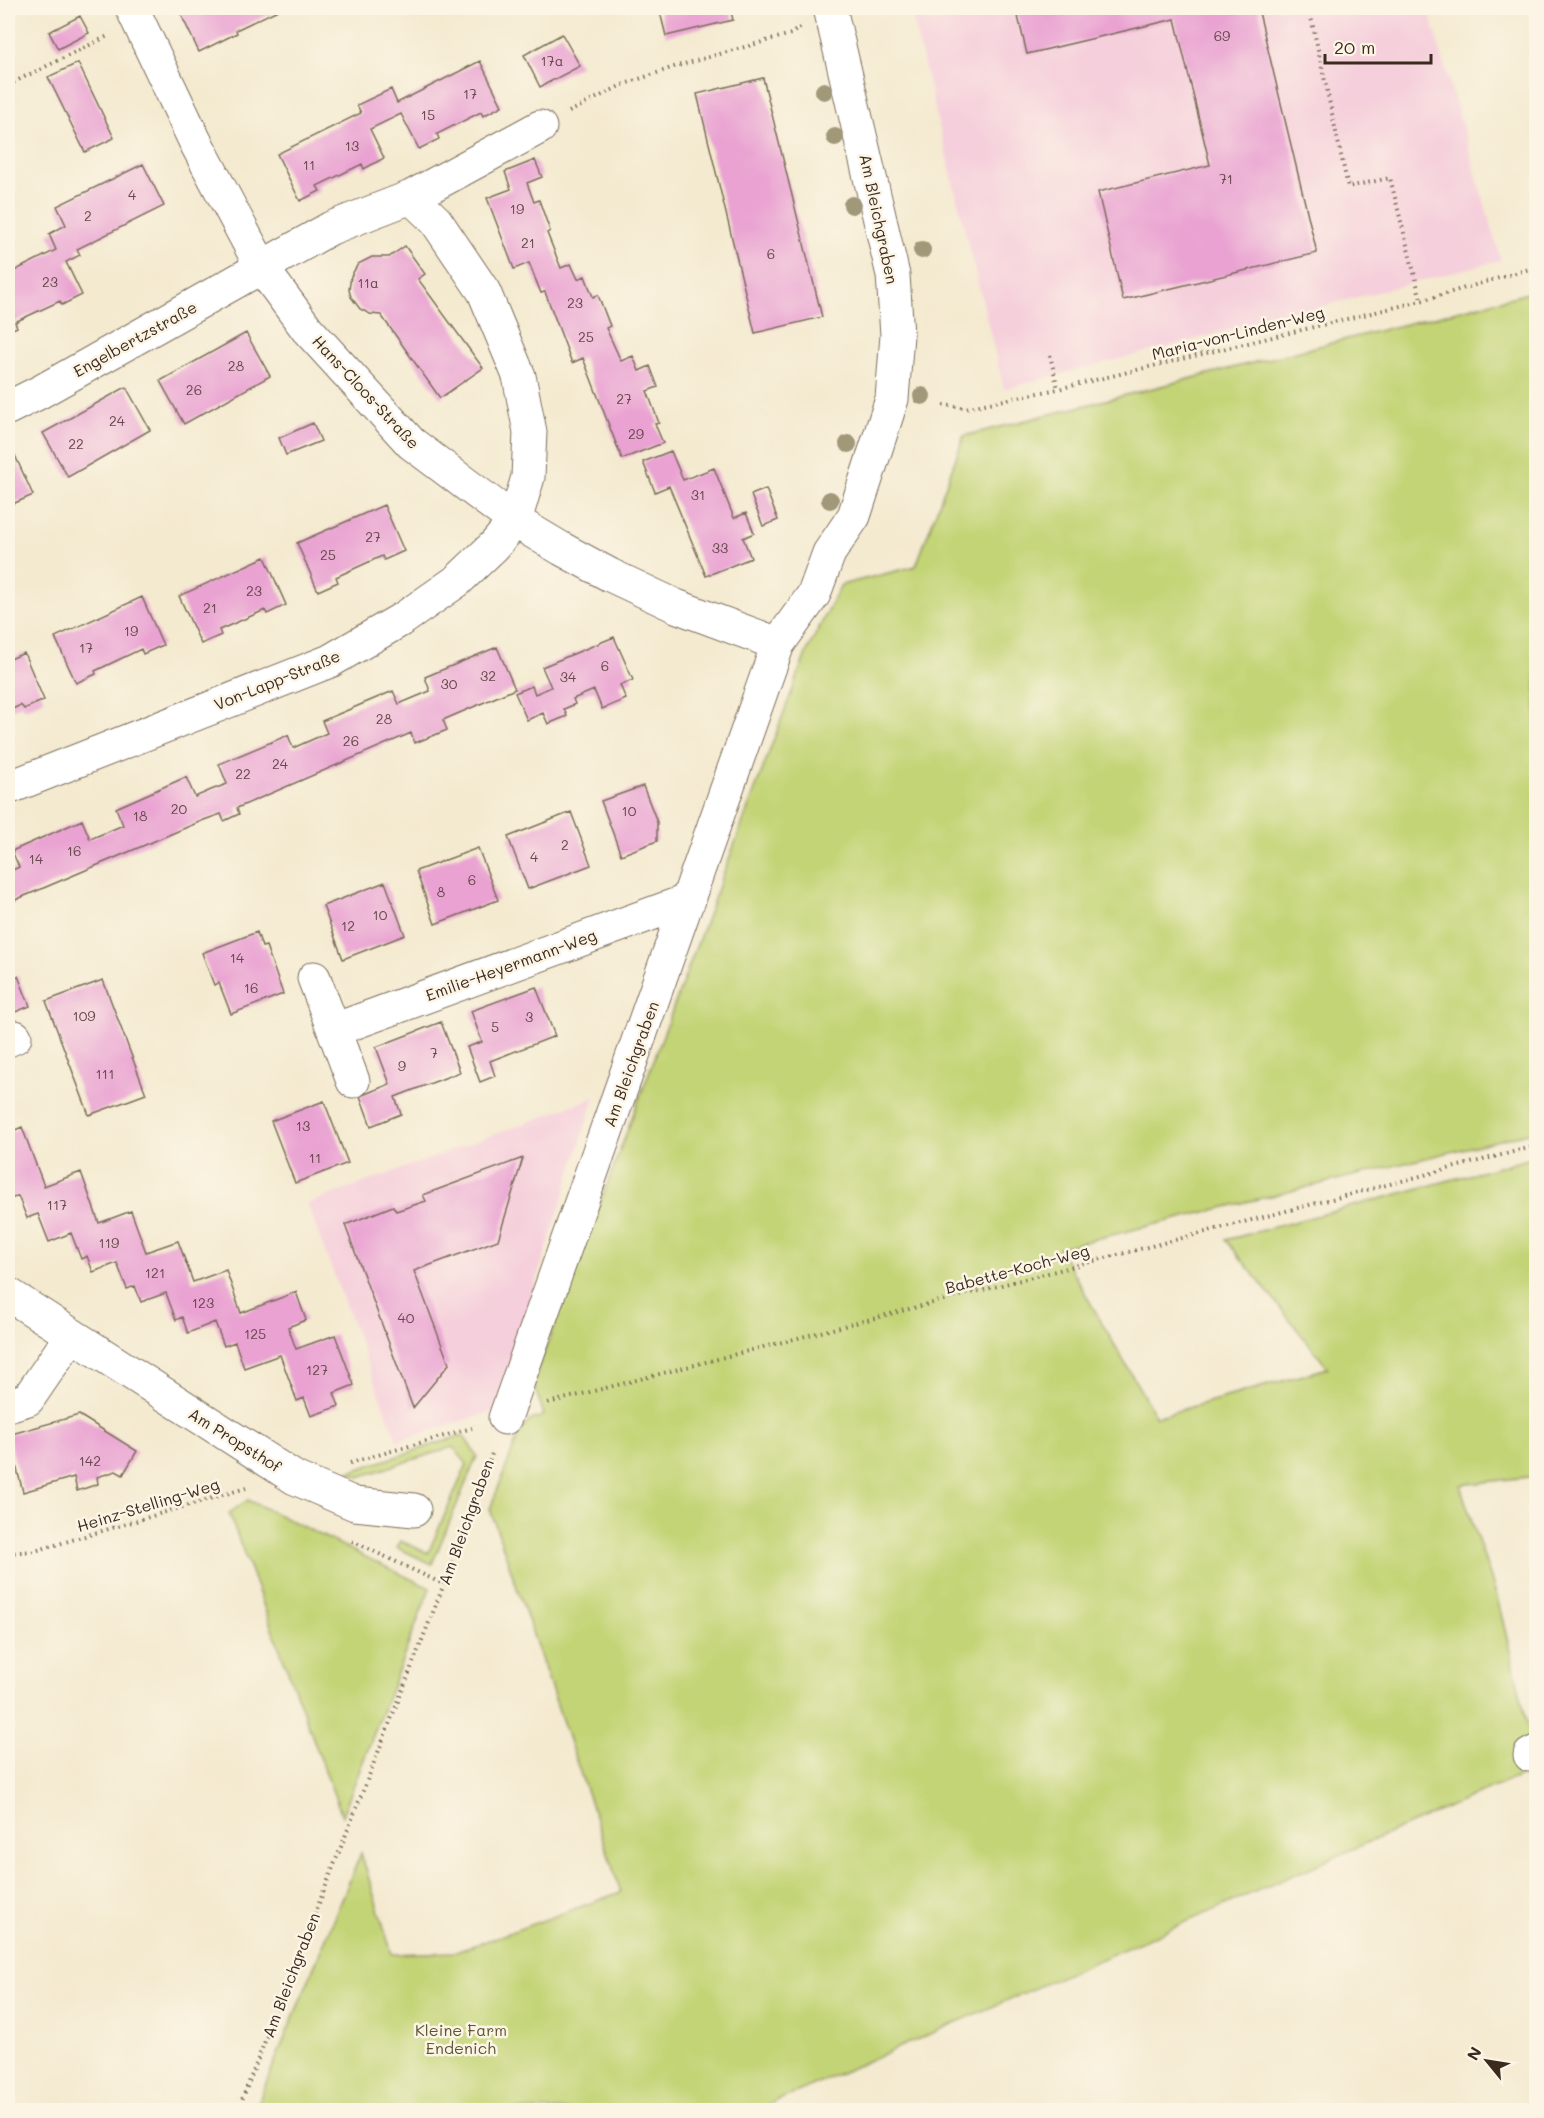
<svg xmlns="http://www.w3.org/2000/svg" width="1544" height="2118" viewBox="0 0 1544 2118" font-family="Mali,sans-serif">
	<style>
		.built { fill: #f5cfdb }
		.green { fill: #c3d476; stroke: #7f7f4a; stroke-width: 1.5 }
		.building { fill: #e9a2d2 }
		.lines { fill: none; stroke-linecap: round; stroke-linejoin: round }
		.minor-casing { stroke: #7c6d5c; stroke-width: 35 }
		.path { stroke: #7c6d5c; stroke-width: 4; stroke-dasharray: 1.5 4.5; stroke-linecap: butt }
		.minor { stroke: #fff; stroke-width: 33 }
		.tree { fill: #a1987a }
		.labels { text-anchor: middle; stroke-width: 5; stroke-linejoin: round; paint-order: stroke }
		.number-label { font-size: 14px; fill: #66484b }
		.street-label { font-size: 16px; fill: #3b2a1e; stroke: #fcf5e5 }
		.park-label { font-size: 16px; fill: #5d5434; stroke: #fcf5e5 }
	</style>
	<rect width="100%" height="100%" fill="#fcf5e5"/>
	<filter id="ink" filterUnits="userSpaceOnUse"><feTurbulence type="fractalNoise" baseFrequency=".0167" numOctaves="2"/><feDisplacementMap in="SourceGraphic" scale="12" xChannelSelector="R" yChannelSelector="G"/><feConvolveMatrix kernelMatrix="1 2 1 2 8 2 1 2 1" color-interpolation-filters="sRGB"/></filter>
	<filter id="wash" filterUnits="userSpaceOnUse"><feTurbulence type="fractalNoise" baseFrequency=".008" numOctaves="4" result="noise"/><feDisplacementMap in="SourceGraphic" scale="24" xChannelSelector="R" yChannelSelector="G"/><feGaussianBlur stdDeviation="1.35" result="paint"/><feColorMatrix in="noise" values="0 0 0 0 0 0 0 0 0 0 0 0 0 0 0 0 0 1.4 0 .05"/><feComposite in="paint" operator="in"/></filter>
	<g filter="url(#wash)">
		<rect width="100%" height="100%" fill="#f4ead0"/>
		<path class="built" d="M910,8H1428L1501,260L1004,389Z
			M595,1097L495,1411L397,1441L307,1204Z"/>
		<path class="green" d="M1536,291V1131L1059,1248L1156,1417L1328,1368L1226,1240L1536,1157V1476L1460,1485L1497,1597L1536,1759V1769L756,2110H255L361,1853L392,1954L456,1952L621,1892L490,1509L518,1436L529,1421L544,1415L533,1382L807,651L841,585L916,566L964,436Z
			M463,1435L477,1456L432,1564L397,1548L401,1541L428,1553L467,1464L453,1447L359,1477L349,1472Z
			M248,1500L430,1588L342,1816L229,1513Z"/>
		<g id="blocks">
			<path class="building" d="M178,8H282L236,30L237,33L199,52Z
				M659,8H730L733,20L666,36Z
				M1016,8H1258L1317,253L1123,300L1098,192L1210,165L1175,19L1027,54Z
				M80,16L89,33L58,49L49,32Z
				M562,34L580,66L540,87L524,55Z
				M480,61L502,106L483,116L481,112L437,134L439,139L419,149L401,114L370,129L384,158L364,169L362,164L317,186L320,191L300,201L277,154L361,113L357,105L391,89L397,103Z
				M78,63L114,138L85,152L48,77Z
				M763,78L822,317L755,333L697,94Z
				M535,160L542,177L527,183L534,202L539,200L550,231L547,233L561,268L571,264L578,279L585,276L593,297L598,295L610,326L606,328L621,361L633,356L639,371L650,366L658,387L647,391L659,423L655,424L663,443L622,459L583,358L572,363L545,292L541,293L529,263L514,269L487,198L511,189L505,172Z
				M143,164L164,206L77,249L80,255L66,262L82,295L62,305L60,301L15,322L17,327L8,331V274L56,250L49,234L66,225L57,206Z
				M405,246L425,274L418,279L483,368L440,398L381,315L370,314L360,309L351,297L349,290L351,276L358,264L372,257H389Z
				M246,333L270,376L184,424L160,381Z
				M126,387L150,430L68,477L43,433Z
				M313,423L321,441L286,455L279,438Z
				M13,451L33,495L8,506V453Z
				M671,451L683,480L714,468L734,518L746,513L754,533L743,538L751,558L706,576L669,486L655,492L643,462Z
				M766,489L778,520L763,526L751,495Z
				M384,505L404,551L384,560L382,556L336,577L338,582L318,591L297,543Z
				M265,557L286,605L267,614L265,610L219,630L221,635L201,644L179,596Z
				M142,597L163,645L143,654L141,649L95,671L96,674L76,683L55,637Z
				M614,637L633,680L620,685L626,699L602,709L594,690L573,699L575,704L564,709L567,716L548,724L543,713L527,720L515,693L532,686L535,694L551,687L542,667Z
				M497,647L515,689L443,720L447,730L415,743L411,733L237,808L239,814L224,821L221,814L204,820L8,903V872L19,867L12,851L82,820L90,839L107,832L123,825L116,808L186,777L195,797L211,790L227,784L219,764L288,735L293,748L327,733L322,721L393,691L399,704L430,691L425,677Z
				M24,653L44,700L24,709L21,705L8,711V660Z
				M643,786L657,822V841L621,855L601,801Z
				M571,812L591,865L528,889L508,837Z
				M478,848L498,900L435,924L416,871Z
				M385,882L405,935L343,959L323,906Z
				M257,932L262,947L266,946L283,994L231,1014L219,983L214,985L202,953Z
				M18,976L30,1006L8,1015V981Z
				M103,980L146,1094L89,1115L46,1001Z
				M536,987L555,1036L490,1061L495,1076L480,1082L467,1047L482,1042L471,1011Z
				M441,1022L460,1072L395,1097L401,1114L371,1126L360,1096L390,1084L376,1047Z
				M324,1101L348,1163L295,1183L271,1121Z
				M22,1127L44,1186L81,1172L99,1223L131,1211L146,1252L178,1241L193,1282L226,1270L241,1313L296,1292L306,1320L288,1327L296,1349L335,1335L354,1385L334,1393L339,1406L311,1416L304,1398L297,1401L280,1355L244,1368L235,1342L224,1346L215,1322L188,1333L182,1317L176,1320L166,1293L141,1302L135,1286L127,1289L117,1263L93,1272L87,1256L81,1259L71,1233L49,1242L38,1214L27,1218L18,1196L8,1200V1133Z
				M523,1158L498,1240L414,1271L449,1364L413,1408L345,1225L393,1206L396,1211L426,1201L423,1195Z
				M79,1415L137,1451L123,1475L116,1471L97,1477L98,1484L77,1491L74,1477L23,1492L8,1435Z"/>
		</g>
	</g>
	<g filter="url(#ink)">
		<use href="#blocks" fill-opacity="0" stroke="#7c6d5c" stroke-width="1.5"/>
		<g class="lines">
			<g class="minor-casing">
				<path id="minor" d="M132,8L195,141L262,268L307,329L411,443L515,521L562,549L610,575L676,606L778,644
					M411,197L540,127
					M8,408L40,392L331,228L411,197L436,221L484,292L519,376L530,432L528,477L515,521L494,546L457,581L404,618L330,661L8,788
					M314,978L353,1081
					M334,1030L689,900
					M8,1040L15,1037
					M8,1294L295,1478L355,1504L414,1510
					M8,1405L28,1399L71,1336
					M505,1418L778,644L814,594L829,553L854,516L892,399L897,335L893,275L830,8
					M1530,1755L1536,1752"/>
			</g>
			<path class="path" d="M1309,8L1348,187L1390,178L1421,300
				M8,85L108,36
				M569,112L622,85L677,66L791,34L800,27
				M1050,355L1058,389
				M943,405L965,408L1058,389L1421,301L1536,267
				M548,1403L1536,1146
				M350,1463L472,1428
				M352,1541L443,1584
				M8,1553L35,1551L246,1488
				M238,2110L444,1584L493,1451"/>
			<use href="#minor" class="minor"/>
		</g>
		<g class="tree">
			<circle cx="824" cy="91" r="9"/>
			<circle cx="835" cy="137" r="9"/>
			<circle cx="852" cy="205" r="9"/>
			<circle cx="922" cy="250" r="9"/>
			<circle cx="922" cy="396" r="9"/>
			<circle cx="848" cy="444" r="9"/>
			<circle cx="830" cy="500" r="9"/>
		</g>
	</g>
	<g class="labels">
		<g class="number-label">
			<text x="1222" y="41">69</text>
			<text x="552" y="66">17a</text>
			<text x="470" y="99">17</text>
			<text x="428" y="120">15</text>
			<text x="352" y="151">13</text>
			<text x="309" y="170">11</text>
			<text x="1226" y="184">71</text>
			<text x="132" y="200">4</text>
			<text x="517" y="214">19</text>
			<text x="88" y="221">2</text>
			<text x="528" y="248">21</text>
			<text x="771" y="259">6</text>
			<text x="50" y="287">23</text>
			<text x="368" y="288">11a</text>
			<text x="575" y="308">23</text>
			<text x="586" y="342">25</text>
			<text x="236" y="371">28</text>
			<text x="194" y="395">26</text>
			<text x="624" y="404">27</text>
			<text x="117" y="426">24</text>
			<text x="636" y="439">29</text>
			<text x="76" y="449">22</text>
			<text x="698" y="500">31</text>
			<text x="373" y="542">27</text>
			<text x="720" y="553">33</text>
			<text x="328" y="560">25</text>
			<text x="254" y="596">23</text>
			<text x="210" y="613">21</text>
			<text x="131" y="636">19</text>
			<text x="86" y="653">17</text>
			<text x="605" y="671">6</text>
			<text x="488" y="681">32</text>
			<text x="568" y="682">34</text>
			<text x="449" y="689">30</text>
			<text x="384" y="724">28</text>
			<text x="351" y="746">26</text>
			<text x="280" y="769">24</text>
			<text x="243" y="779">22</text>
			<text x="179" y="814">20</text>
			<text x="629" y="816">10</text>
			<text x="140" y="821">18</text>
			<text x="565" y="850">2</text>
			<text x="74" y="856">16</text>
			<text x="534" y="862">4</text>
			<text x="36" y="864">14</text>
			<text x="472" y="885">6</text>
			<text x="441" y="897">8</text>
			<text x="380" y="920">10</text>
			<text x="348" y="931">12</text>
			<text x="237" y="963">14</text>
			<text x="251" y="993">16</text>
			<text x="84" y="1021">109</text>
			<text x="529" y="1022">3</text>
			<text x="495" y="1032">5</text>
			<text x="434" y="1058">7</text>
			<text x="402" y="1071">9</text>
			<text x="105" y="1079">111</text>
			<text x="303" y="1131">13</text>
			<text x="315" y="1163">11</text>
			<text x="57" y="1210">117</text>
			<text x="109" y="1248">119</text>
			<text x="155" y="1278">121</text>
			<text x="203" y="1308">123</text>
			<text x="406" y="1323">40</text>
			<text x="255" y="1339">125</text>
			<text x="317" y="1375">127</text>
			<text x="90" y="1466">142</text>
		</g>
		<g class="street-label">
			<text transform="translate(879 219) rotate(78)" y="6">Am Bleichgraben</text>
			<text transform="translate(1238 333) rotate(-14)" y="6">Maria-von-Linden-Weg</text>
			<text transform="translate(135 339) rotate(-29)" y="6">Engelbertzstraße</text>
			<text transform="translate(366 392) rotate(47)" y="6">Hans-Cloos-Straße</text>
			<text transform="translate(277 680) rotate(-22)" y="6">Von-Lapp-Straße</text>
			<text transform="translate(511 965) rotate(-20)" y="6">Emilie-Heyermann-Weg</text>
			<text transform="translate(631 1064) rotate(-70)" y="6">Am Bleichgraben</text>
			<text transform="translate(1017 1269) rotate(-15)" y="6">Babette-Koch-Weg</text>
			<text transform="translate(235 1440) rotate(32)" y="6">Am Propsthof</text>
			<text transform="translate(148 1505) rotate(-17)" y="6">Heinz-Stelling-Weg</text>
			<text transform="translate(466 1522) rotate(-70)" y="6">Am Bleichgraben</text>
			<text transform="translate(291 1975) rotate(-69)" y="6">Am Bleichgraben</text>
		</g>
		<g class="park-label">
			<text x="461" y="2036">Kleine Farm<tspan x="461" dy="18">Endenich</tspan></text>
		</g>
	</g>
	<rect width="1544" height="2118" fill="none" stroke="#fcf5e5" stroke-width="30"/>
	<g transform="translate(1487 2061) rotate(300)" stroke="#fcf5e5" stroke-width="4.5" paint-order="stroke">
	<path d="M0-4.5L10 22L0 15L-10 22Z" fill="#3b2a1e"/>
	<text y="-9" font-size="16" font-weight="bold" text-anchor="middle" fill="#3b2a1e">N</text>
	</g>
	<path d="M1325 54v9h106v-9" fill="none" stroke="#3b2a1e" stroke-width="3"/>
	<text x="1334" y="54" font-size="18" fill="#3b2a1e" stroke="#fcf5e5" stroke-width="4.5" paint-order="stroke">20 m</text>
</svg>
